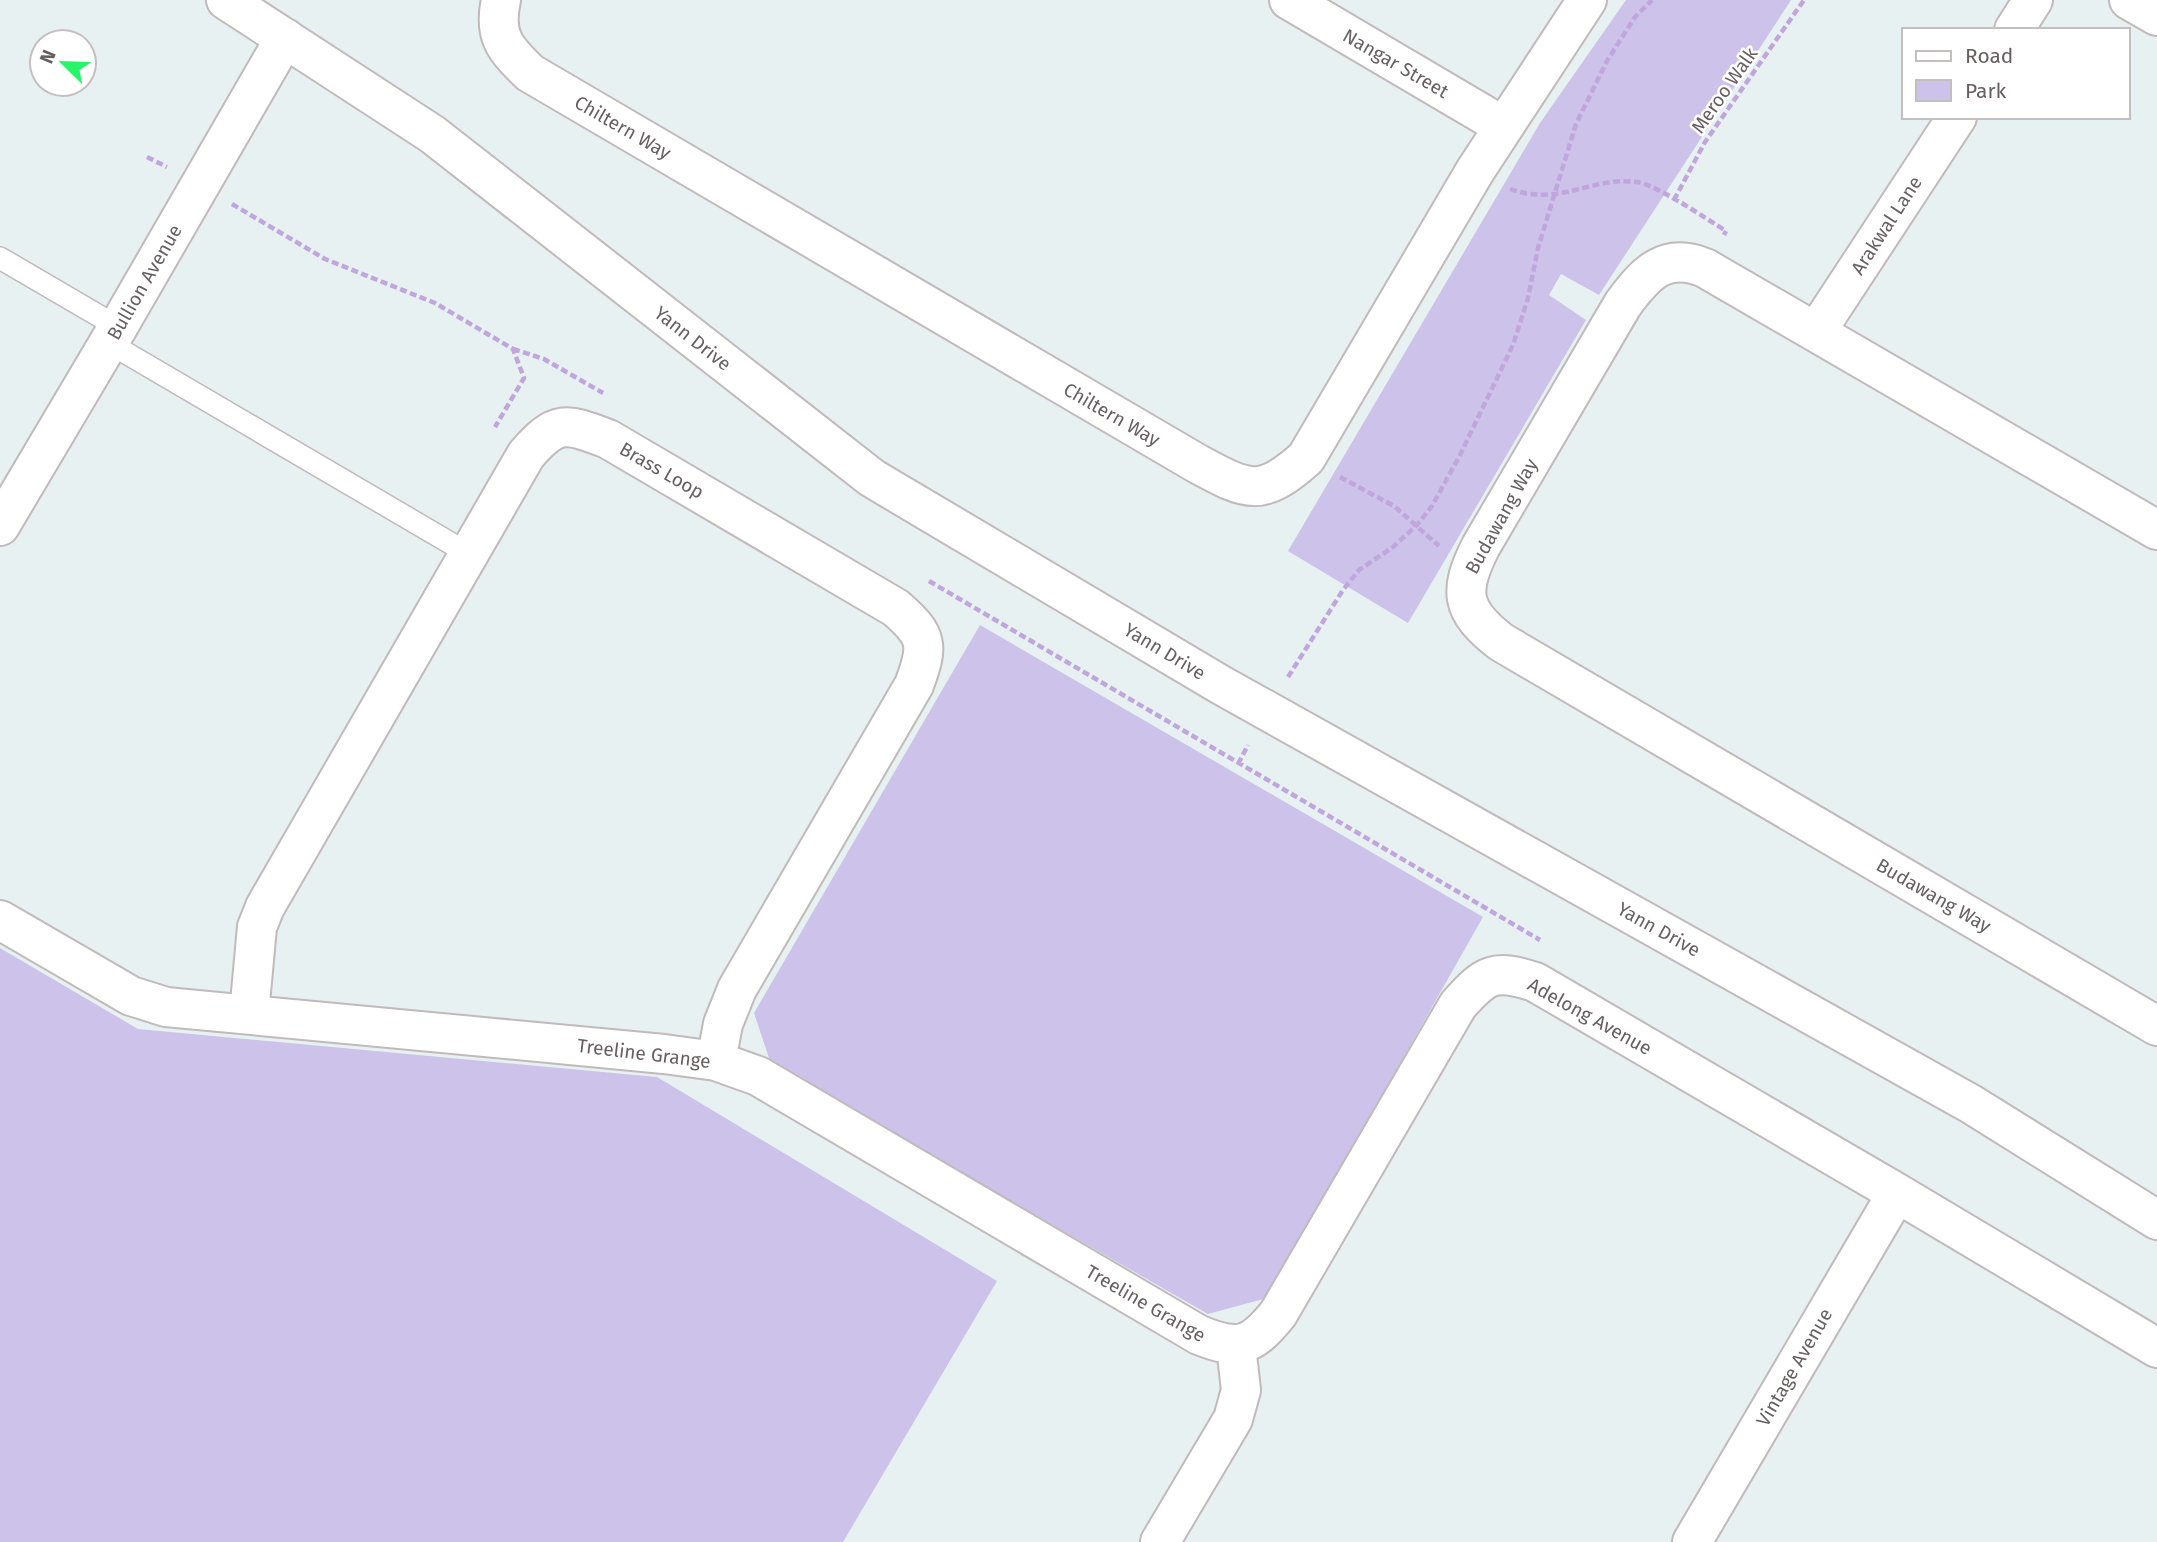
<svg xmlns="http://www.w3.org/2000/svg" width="2157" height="1542" viewBox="0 0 2157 1542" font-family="'Fira Sans',sans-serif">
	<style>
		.green { fill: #ccc2ea }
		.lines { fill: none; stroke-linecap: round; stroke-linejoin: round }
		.service-casing { stroke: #c1b9ba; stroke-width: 24 }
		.minor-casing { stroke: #c1b9ba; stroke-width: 42 }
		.tertiary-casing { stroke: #c1b9ba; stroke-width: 42 }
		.path { stroke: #c1a5dd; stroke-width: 4.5; stroke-dasharray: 7 3.5; stroke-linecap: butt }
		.service { stroke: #fff; stroke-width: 21 }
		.minor { stroke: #fff; stroke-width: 38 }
		.tertiary { stroke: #fff; stroke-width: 38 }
		.labels { text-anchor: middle; stroke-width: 5; stroke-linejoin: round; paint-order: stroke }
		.street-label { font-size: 19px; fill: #685e60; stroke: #fff }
	</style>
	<rect width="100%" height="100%" fill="#e7f1f1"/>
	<path class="green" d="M1626,0H1791L1599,295L1561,274L1549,295L1586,320L1408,623L1288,551L1540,123Z
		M980,625L1483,917L1267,1298L1208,1314L771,1064L754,1013Z
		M0,948L138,1029L657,1077L997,1281L843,1542H0Z"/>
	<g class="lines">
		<g class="service-casing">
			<path id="service" d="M0,258L118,327
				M109,343L469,554"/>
		</g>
		<g class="minor-casing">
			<path id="minor" d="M501,0C493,36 505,49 530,73L1198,464C1248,491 1261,498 1306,458L1475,171L1587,0
				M1289,0L1503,126
				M2129,0L2157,16
				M2014,30L2033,0
				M1816,332L1957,117
				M0,526L118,327L285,38
				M2157,530L1705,268C1665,251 1645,274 1623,304L1481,546C1458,591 1460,610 1501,642L2157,1026
				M0,920L131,996L166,1007L664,1054L716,1061L758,1076L1199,1335C1239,1351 1251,1347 1278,1314L1458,1005C1486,973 1495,969 1535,982L1897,1193L2157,1348
				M249,1014L257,927L265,907L526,455C557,419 566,423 608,439L896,608C928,636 929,645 914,685L737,989L723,1024L716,1061
				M1160,1542L1233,1419L1241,1390L1236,1346
				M1692,1542L1897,1193"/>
		</g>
		<g class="tertiary-casing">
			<path id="tertiary" d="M226,0L432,134L872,478L1221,685L1971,1104L2157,1220"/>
		</g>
		<path class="path" d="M147,157L167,167
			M1510,189C1561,207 1590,176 1637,182C1655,184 1707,219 1726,231L1724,235
			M1674,200L1705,142L1804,0
			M232,204L325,259L435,303L513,349L524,378L495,427
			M513,349L544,359L603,393
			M1340,477L1394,506L1439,546
			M929,581L1540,940
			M1288,677L1343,590L1359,570L1393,547L1417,525L1432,506L1460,455L1513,345L1528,298L1538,248L1576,124L1607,61L1635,17L1652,0
			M1238,764L1248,745"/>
		<use href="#service" class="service"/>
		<use href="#minor" class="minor"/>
		<use href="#tertiary" class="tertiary"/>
	</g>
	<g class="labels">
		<g class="street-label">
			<text transform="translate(1396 63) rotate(30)" y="7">Nangar Street</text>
			<text transform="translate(1724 90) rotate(-55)" y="7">Meroo Walk</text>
			<text transform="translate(623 127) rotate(30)" y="7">Chiltern Way</text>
			<text transform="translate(1886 225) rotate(-57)" y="7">Arakwal Lane</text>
			<text transform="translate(144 282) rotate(-60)" y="7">Bullion Avenue</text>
			<text transform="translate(693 338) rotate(38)" y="7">Yann Drive</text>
			<text transform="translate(1112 414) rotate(30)" y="7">Chiltern Way</text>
			<text transform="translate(662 470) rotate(30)" y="7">Brass Loop</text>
			<text transform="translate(1501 516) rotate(-61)" y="7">Budawang Way</text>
			<text transform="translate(1165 651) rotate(31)" y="7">Yann Drive</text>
			<text transform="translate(1934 895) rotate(30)" y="7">Budawang Way</text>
			<text transform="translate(1659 929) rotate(29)" y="7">Yann Drive</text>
			<text transform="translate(1590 1016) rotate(29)" y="7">Adelong Avenue</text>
			<text transform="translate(644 1053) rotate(7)" y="7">Treeline Grange</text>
			<text transform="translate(1146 1303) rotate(30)" y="7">Treeline Grange</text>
			<text transform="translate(1794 1367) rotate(-60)" y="7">Vintage Avenue</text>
		</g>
	</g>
	<rect x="1902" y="28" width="228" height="91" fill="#ffffff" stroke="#c3bfbf" stroke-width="2"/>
	<rect x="1916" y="51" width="35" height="10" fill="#ffffff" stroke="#c3bfbf" stroke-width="2"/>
	<text x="1965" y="63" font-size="21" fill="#685e60">Road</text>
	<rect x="1916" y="80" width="35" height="21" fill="#ccc2ea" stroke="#c3bfbf" stroke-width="2"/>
	<text x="1965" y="98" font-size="21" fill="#685e60">Park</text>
	<g transform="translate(63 63) rotate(293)"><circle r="33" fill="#ffffff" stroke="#c3bfbf" stroke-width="2"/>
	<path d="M0-5L12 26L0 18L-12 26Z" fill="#29f56b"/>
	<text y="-10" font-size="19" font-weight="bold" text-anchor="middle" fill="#685e60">N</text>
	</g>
</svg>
